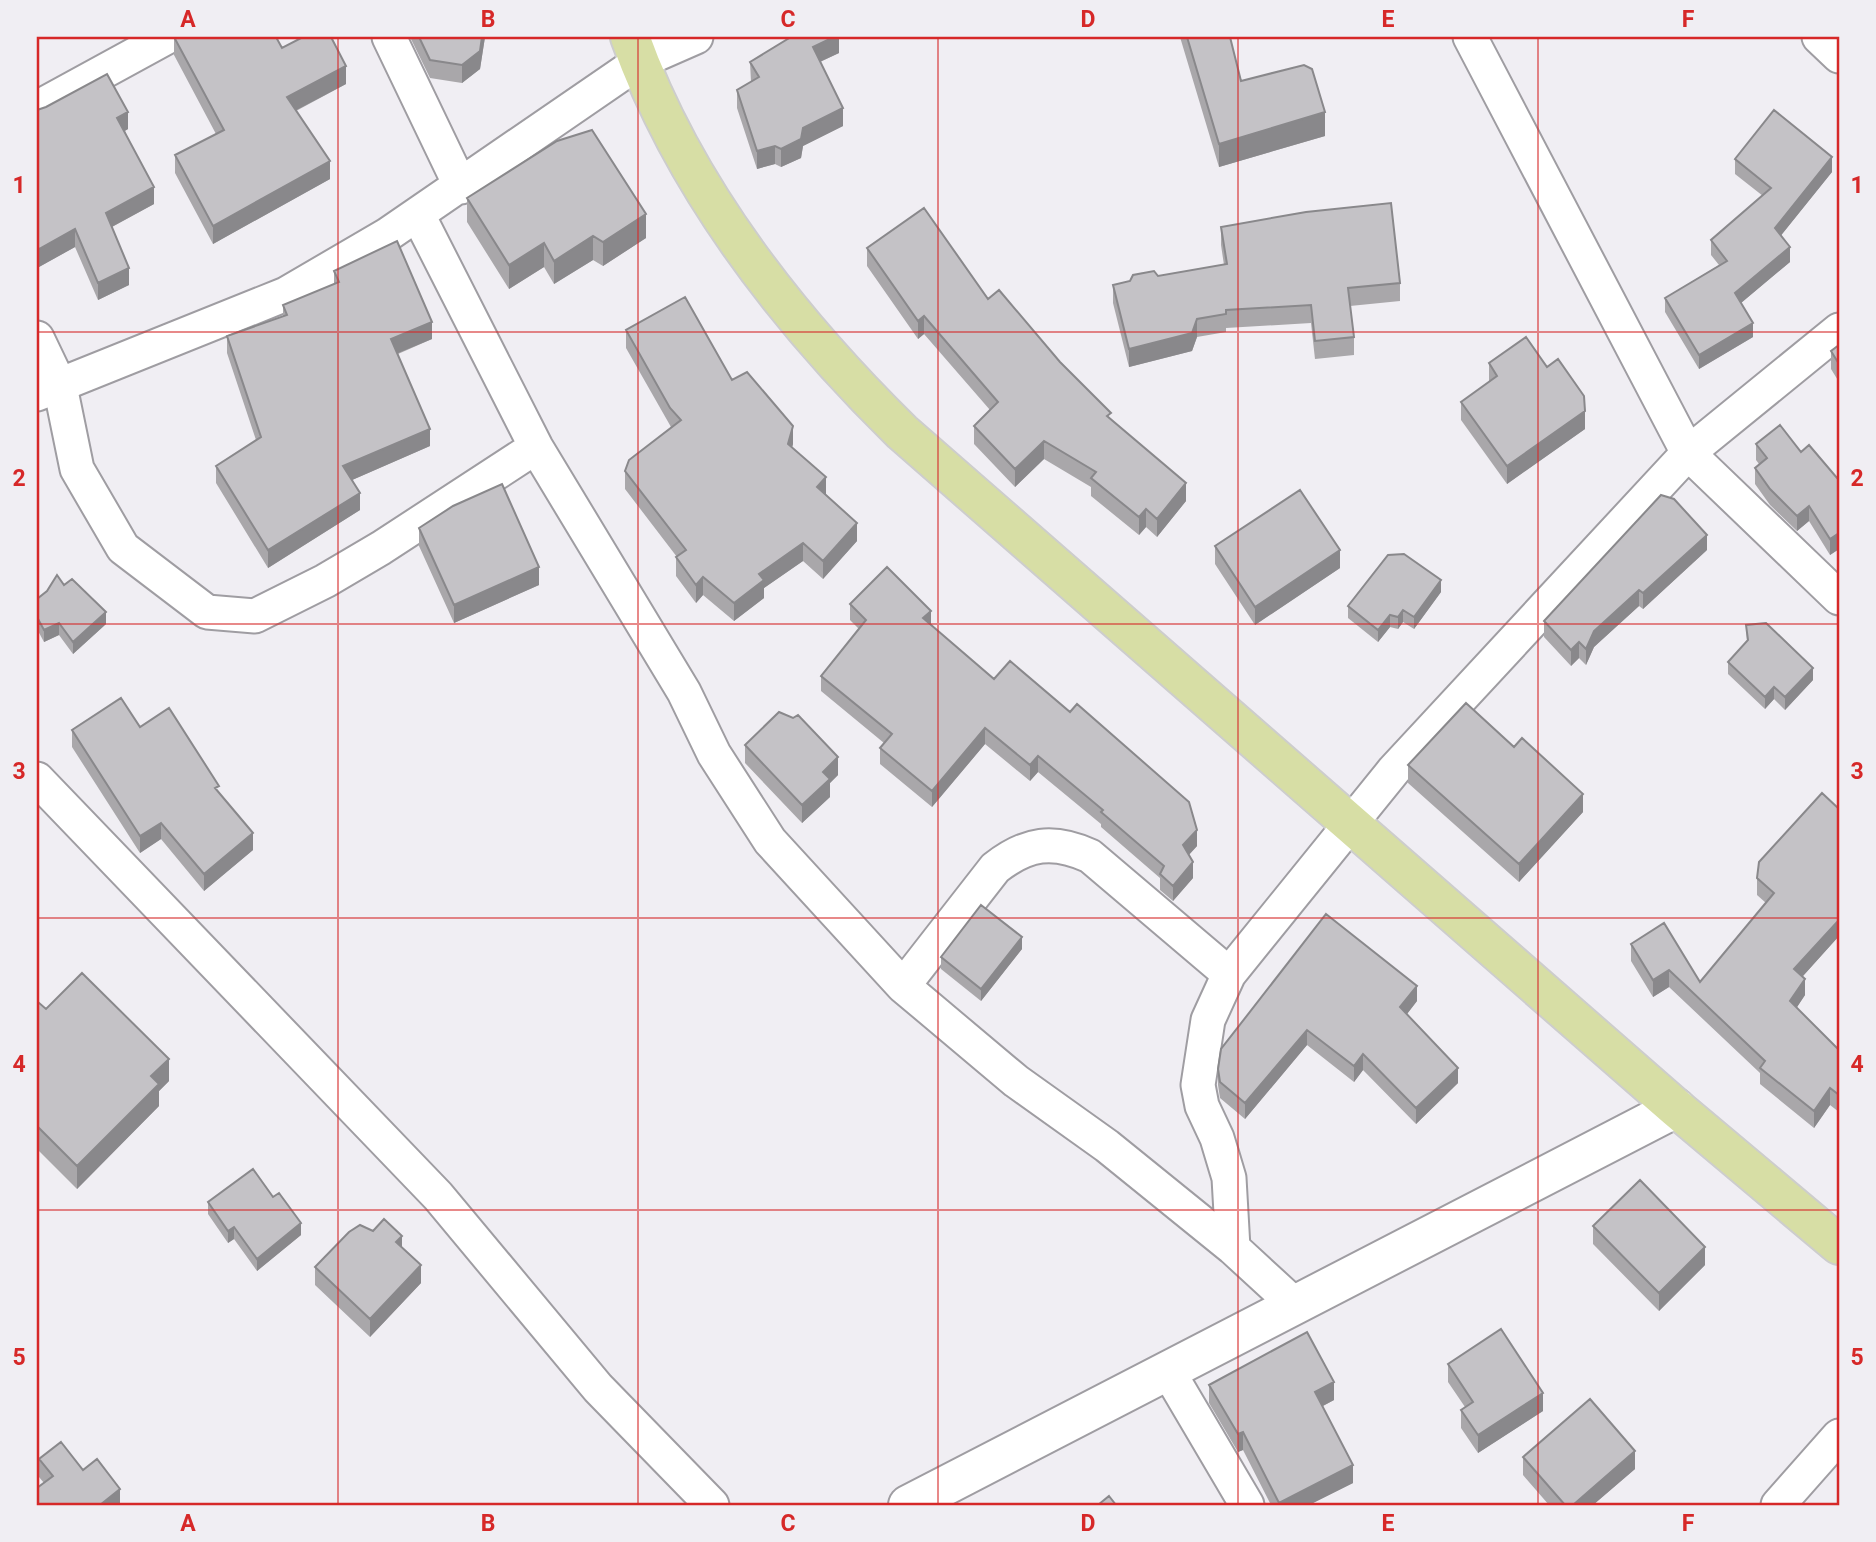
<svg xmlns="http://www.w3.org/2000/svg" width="1876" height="1542" viewBox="0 0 1876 1542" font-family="Roboto,sans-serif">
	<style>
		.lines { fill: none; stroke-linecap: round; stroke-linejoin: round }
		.minor-casing { stroke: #9f9da2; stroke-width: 37 }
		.tertiary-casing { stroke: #9f9da2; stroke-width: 42 }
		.primary-casing { stroke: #cdcdcd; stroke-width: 42 }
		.minor { stroke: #fff; stroke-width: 33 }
		.tertiary { stroke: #fff; stroke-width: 38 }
		.primary { stroke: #d7dea5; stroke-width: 38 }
		.wall { fill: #a9a7aa }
		.shaded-wall { fill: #89888b }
		.building { fill: #c4c2c6; stroke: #89888b; stroke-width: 2 }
		.grid { fill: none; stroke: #d62828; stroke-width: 2; stroke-opacity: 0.55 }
		.neatline { fill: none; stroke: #d62828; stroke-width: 2.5 }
		.grid-label { font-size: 23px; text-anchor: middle; font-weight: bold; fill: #d62828 }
	</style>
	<rect width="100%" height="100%" fill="#f0eef3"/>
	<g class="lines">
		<g class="minor-casing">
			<path id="minor" d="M389,37L461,187
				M1470,37L1688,453L1839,598
				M1819,37L1839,56
				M37,108L167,37
				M418,215L536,447L684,692L714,754L770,841L903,986L1016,1081L1107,1146L1233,1248L1296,1306
				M37,338L60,386L77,469L123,548L207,612L255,616L325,581L381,548L536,447
				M37,394L286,294L387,235L639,62L696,37
				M37,779L438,1196L598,1388L712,1505
				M903,986L995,868C1027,843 1053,839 1090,856L1229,974
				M1233,1248L1229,1178L1217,1138L1202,1106L1198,1085L1208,1020L1229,974L1394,770L1688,453L1839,330
				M1168,1371L1247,1505
				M1778,1505L1839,1436"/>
		</g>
		<g class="tertiary-casing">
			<path id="tertiary" d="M908,1505L1676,1108"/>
		</g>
		<g class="primary-casing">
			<path id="primary" d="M630,37C684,188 788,320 902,432L1676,1108L1839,1245"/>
		</g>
		<use href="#minor" class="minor"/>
		<use href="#tertiary" class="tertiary"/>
		<use href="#primary" class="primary"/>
	</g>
	<path class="wall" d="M174,37L282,48L346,84L296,111L330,179L213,244L175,173V155L216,134L174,55Z
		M410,37H485L480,69L462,83L430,78Z
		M839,37V53L820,62L843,126L803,146L801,158L781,167L775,164L757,169L737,108V90L751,82L750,62Z
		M1180,37H1230L1241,81L1325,136L1219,167Z
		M37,110L128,129L125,131L154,204L112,227L129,285L98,300L75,247L39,267L37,263Z
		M1735,159L1832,172L1781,235L1790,262L1741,303L1753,337L1699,369L1665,312V298L1719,265L1711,255V240L1763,196L1735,174Z
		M467,198L646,238L603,266L593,260L554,284L544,267L509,289L467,222Z
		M1221,227L1400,283V301L1350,306L1354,337V355L1315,359L1311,323L1226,328V332L1197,337L1192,351L1129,367L1113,303V285L1158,276L1224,265L1221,245Z
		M867,248L988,299L1060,362L1111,419L1186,501L1157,537L1146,527L1139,535L1091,496V487L1044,459L1015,487L974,444V426L990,410L924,334L918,339L867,266Z
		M334,271L432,339L398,354L430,446L352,480L360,510L268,568L216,483V466L256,440L227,353V336L283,317V305L334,284Z
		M626,330L732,380L793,444L792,447L857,541L823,579L803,561L764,588V598L734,621L703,595L696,603L676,576V557H677L625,489V471L671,427L626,348Z
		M1839,345V382L1831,369V351Z
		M1489,363L1547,367L1585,429L1507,484L1461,420V402L1489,382Z
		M1756,444L1801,452L1837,478L1839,477V549L1830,555L1809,521L1797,531L1770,505L1755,484V468L1759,464L1756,460Z
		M419,528L539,585L454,623L419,546Z
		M1215,546L1340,568L1255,625L1215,564Z
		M1707,550L1643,609L1639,606L1594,647L1586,665L1579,658L1571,666L1544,637V621Z
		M64,585L106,624L73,654L59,635L44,642L37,629V599Z
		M1441,592L1414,629L1403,622L1398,629L1390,627L1378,642L1348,618V606Z
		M850,604L931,625L994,679L1197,846L1189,855L1193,878L1173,901L1160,890V878L1101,827V824L1038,772L1030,781L985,744L932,807L880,764V748L884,743L821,691V676L859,629L850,620Z
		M1746,625L1813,680L1785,710L1774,699L1765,709L1728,674V662L1747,642Z
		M140,727L219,792L253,850L204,891L161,839L140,853L72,747V730Z
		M745,745L838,775L830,783V797L802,823L745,763Z
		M1408,765L1583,812L1519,882L1408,783Z
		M1757,878L1839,936L1802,977L1805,995L1796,1008L1839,1050V1112L1830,1105L1814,1128L1760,1084V1073L1669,987L1653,997L1631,961V944L1700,982L1766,903L1757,895Z
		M1022,949L981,1001L941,969V957Z
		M1417,1001L1407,1014L1458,1083L1416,1124L1363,1070L1354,1082L1307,1045L1245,1119L1220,1098L1218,1085V1069L1221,1049Z
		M37,1004L169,1081L159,1091V1106L77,1189L37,1149Z
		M273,1197L301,1235L257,1271L234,1239L228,1243L208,1214V1202Z
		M1593,1226L1705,1265L1659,1311L1593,1244Z
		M402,1247L421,1283L370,1337L315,1285V1267Z
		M1448,1364L1543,1411L1478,1453L1461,1428V1410L1465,1407L1448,1382Z
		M1209,1385L1334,1400L1323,1406L1353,1483L1309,1505H1271L1243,1450L1238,1452L1209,1403Z
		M1523,1457L1635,1469L1593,1505H1549L1523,1475Z
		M39,1459L83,1470L120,1505L44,1483L39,1477Z"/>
	<path class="shaded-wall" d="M482,37H485L480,69L462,83V65Z
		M834,37H839V53L813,65V47Z
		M346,66V84L287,115V97Z
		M843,108V126L803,146L801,158L781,167V149L803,128Z
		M128,112V129L117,135V118Z
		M1325,112V136L1219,167V144Z
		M775,146V164L757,169V151Z
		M1832,157V172L1775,243V228Z
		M330,161V179L213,244V226Z
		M154,187V204L106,230V213Z
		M646,214V238L603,266V242Z
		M75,229V247L39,267V249Z
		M593,236V260L554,284V261Z
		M544,243V267L509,289V265Z
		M1790,247V262L1735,308V293Z
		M129,268V285L98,300V283Z
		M924,316V334L918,339V321Z
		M1197,319V337L1192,351L1129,367V349Z
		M432,322V339L391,356V339Z
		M1753,323V337L1699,369V355Z
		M1585,411V429L1507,484V466Z
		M793,426V444L788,462V444Z
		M430,429V446L343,484V466Z
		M1044,441V459L1015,487V469Z
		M826,477V495L817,487Z
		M1186,483V501L1157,537V519Z
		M360,493V510L268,568V550Z
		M1809,506V521L1797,531V516Z
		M1146,509V527L1139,535V517Z
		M857,523V541L823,579V561Z
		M1839,533V549L1830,555V539Z
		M1707,535V550L1643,609V593Z
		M803,543V561L764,588V598L734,621V603L759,574Z
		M1340,550V568L1255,625V607Z
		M539,567V585L454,623V605Z
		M703,577V595L696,603V585Z
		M1441,580V592L1414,629V617Z
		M1639,590V606L1594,647L1586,665V649L1594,631Z
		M1403,610V622L1398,629V617Z
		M931,611V626L923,618Z
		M106,612V624L73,654V642Z
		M1390,615V627L1378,642V630Z
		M59,623V635L44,642V630Z
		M1579,642V658L1571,666V650Z
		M1813,668V680L1785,710V697Z
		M1774,687V699L1765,709V697Z
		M985,728V744L932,807V791Z
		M1038,756V772L1030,781V765Z
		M838,757V775L830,783V797L802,823V805L823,772Z
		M1583,794V812L1519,882V864Z
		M161,823V839L140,853V836Z
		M1197,830V846L1183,861V845Z
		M253,833V850L204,891V874Z
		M1193,862V878L1173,901V886Z
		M1839,920V936L1794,986V969Z
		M1022,937V949L981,1001V989Z
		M1669,970V987L1653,997V980Z
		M1805,979V995L1790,1018V1001Z
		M1417,986V1001L1400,1023V1007Z
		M1307,1030V1045L1245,1119V1103Z
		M1363,1054V1070L1354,1082V1066Z
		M169,1059V1081L159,1091V1106L77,1189V1166L151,1076Z
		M1458,1068V1083L1416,1124V1108Z
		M1830,1088V1105L1814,1128V1111Z
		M301,1223V1235L257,1271V1259Z
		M234,1227V1239L228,1243V1231Z
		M402,1236V1254L396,1242Z
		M1705,1247V1265L1659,1311V1293Z
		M421,1265V1283L370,1337V1319Z
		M1334,1382V1400L1315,1410V1392Z
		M1543,1393V1411L1478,1453V1435Z
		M1243,1432V1450L1238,1452V1434Z
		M1635,1451V1469L1593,1505H1573Z
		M1353,1465V1483L1309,1505H1279V1503Z
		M120,1489V1505H100Z"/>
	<path class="building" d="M174,37H276L282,48L303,37H331L346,66L287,97L330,161L213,226L175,155L224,130Z
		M419,37H482L480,51L462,65L430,60Z
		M791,37H834L813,47L843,108L803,128L801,139L781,149L775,146L757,151L737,90L759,77L750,62Z
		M1187,37H1230L1241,81L1304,65L1312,69L1325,112L1219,144Z
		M107,74L128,112L117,118L154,187L106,213L129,268L98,283L75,229L39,249L37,246V110L46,107Z
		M1774,110L1832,157L1775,228L1790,247L1735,293L1753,323L1699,355L1665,298L1727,261L1711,240L1771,188L1735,159Z
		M592,130L646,214L603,242L593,236L554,261L544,243L509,265L467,198L557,141Z
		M1391,203L1400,283L1348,288L1354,337L1315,341L1311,305L1226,310V314L1197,319L1192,333L1129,349L1113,285L1130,281L1133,275L1154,271L1158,276L1227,264L1221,227L1306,212Z
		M924,208L988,299L999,290L1060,362L1111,413L1107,416L1186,483L1157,519L1146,509L1139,517L1091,478L1096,472L1044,441L1015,469L974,426L998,402L924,316L918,321L867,248Z
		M397,241L432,322L391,339L430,429L343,466L360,493L268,550L216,466L261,437L227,336L287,315L283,305L339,282L334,271Z
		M685,297L732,380L747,372L793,426L788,444L826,477L817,487L857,523L823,561L803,543L759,574L764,580L734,603L703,577L696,585L676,557L686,550L625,471L629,460L681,420L670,408L626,330Z
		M1526,337L1547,367L1558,359L1584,396L1585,411L1507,466L1461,402L1497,376L1489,363Z
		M1839,345V364L1831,351Z
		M1780,425L1801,452L1809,445L1837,478L1839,477V533L1830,539L1809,506L1797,516L1770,489L1755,468L1767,458L1756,444Z
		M502,484L539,567L454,605L419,528L453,506Z
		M1300,490L1340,550L1255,607L1215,546Z
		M1661,495L1674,499L1707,535L1643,593L1639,590L1594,631L1586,649L1579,642L1571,650L1544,621Z
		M1404,554L1441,580L1414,617L1403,610L1398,617L1390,615L1378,630L1348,606L1388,555Z
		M887,567L931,611L923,618L994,679L1010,661L1070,712L1077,704L1189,802L1197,830L1183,845L1193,862L1173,886L1160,874L1164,866L1101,812L1103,810L1038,756L1030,765L985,728L932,791L880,748L892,734L821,676L866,620L850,604Z
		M57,575L64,585L72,579L106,612L73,642L59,623L44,630L37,617V599L47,591Z
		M1766,623L1813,668L1785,697L1774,687L1765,697L1728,662L1748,640L1746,625Z
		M121,698L140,727L169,708L219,786L215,788L253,833L204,874L161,823L140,836L72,730Z
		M1466,703L1514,747L1522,738L1583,794L1519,864L1408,765Z
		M779,712L793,718L798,715L838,757L823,772L830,779L802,805L745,745Z
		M1822,793L1839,809V920L1794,969L1805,979L1790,1001L1839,1050V1095L1830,1088L1814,1111L1760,1068L1765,1061L1669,970L1653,980L1631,944L1664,923L1700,982L1774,893L1757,878L1759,862Z
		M981,905L1022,937L981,989L941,957Z
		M1326,914L1417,986L1400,1007L1458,1068L1416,1108L1363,1054L1354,1066L1307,1030L1245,1103L1220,1082L1218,1069L1221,1049Z
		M82,973L169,1059L151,1076L159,1084L77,1166L37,1126V1004L38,1002L46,1009Z
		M253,1169L273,1197L279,1193L301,1223L257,1259L234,1227L228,1231L208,1202Z
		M1640,1180L1705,1247L1659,1293L1593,1226Z
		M384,1219L402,1236L396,1242L421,1265L370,1319L315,1267L349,1232L360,1225L373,1231Z
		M1501,1329L1543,1393L1478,1435L1461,1410L1473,1402L1448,1364Z
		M1307,1332L1334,1382L1315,1392L1353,1465L1279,1503L1243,1432L1238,1434L1209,1385Z
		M1590,1399L1635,1451L1573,1505H1565L1523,1457Z
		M61,1442L83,1470L97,1459L120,1489L100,1505H37V1488L53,1476L39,1459Z
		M1109,1496L1116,1505H1098Z"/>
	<path class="grid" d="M338,37V1505M638,37V1505M938,37V1505M1238,37V1505M1538,37V1505M37,332H1839M37,624H1839M37,918H1839M37,1210H1839"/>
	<rect width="1876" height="1542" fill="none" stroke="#f0eef3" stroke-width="77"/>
	<rect x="38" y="38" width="1800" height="1466" class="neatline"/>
	<g class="grid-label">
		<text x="188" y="27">A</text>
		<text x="488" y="27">B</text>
		<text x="788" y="27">C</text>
		<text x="1088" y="27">D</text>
		<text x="1388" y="27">E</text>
		<text x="1688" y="27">F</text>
		<text x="19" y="193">1</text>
		<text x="1857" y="193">1</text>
		<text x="19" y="486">2</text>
		<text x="1857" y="486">2</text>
		<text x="19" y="779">3</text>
		<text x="1857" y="779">3</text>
		<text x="19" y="1072">4</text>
		<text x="1857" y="1072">4</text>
		<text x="19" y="1365">5</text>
		<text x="1857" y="1365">5</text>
		<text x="188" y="1531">A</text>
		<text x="488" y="1531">B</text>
		<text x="788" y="1531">C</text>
		<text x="1088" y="1531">D</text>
		<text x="1388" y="1531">E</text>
		<text x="1688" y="1531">F</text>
	</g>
</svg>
